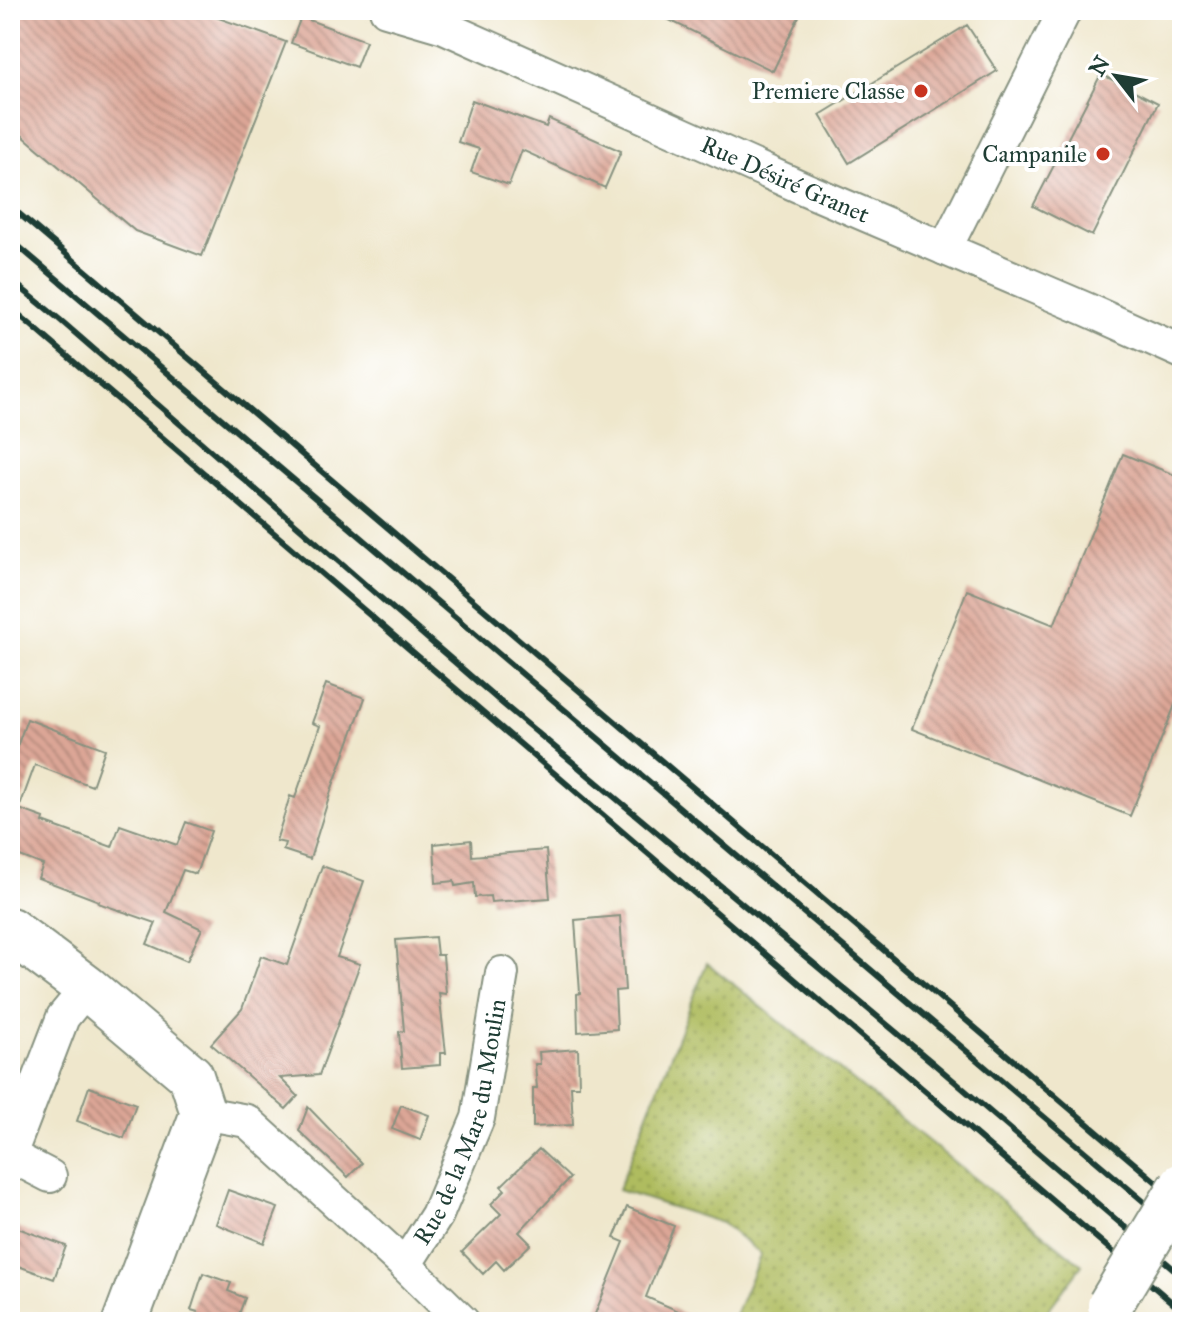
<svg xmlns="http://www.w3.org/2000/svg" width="1192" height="1332" viewBox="0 0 1192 1332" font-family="'IM FELL Great Primer',serif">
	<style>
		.grass { fill: url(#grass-dots); stroke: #677c49; stroke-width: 2 }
		.building { fill: url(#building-back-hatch) }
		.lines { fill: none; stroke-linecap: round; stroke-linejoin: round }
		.street-casing { stroke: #879280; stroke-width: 36 }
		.secondary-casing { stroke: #879280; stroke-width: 48 }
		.street { stroke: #fff; stroke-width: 32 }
		.secondary { stroke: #fff; stroke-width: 44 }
		.rail { stroke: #1f3d34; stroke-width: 6 }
		.primary-bridge-casing { stroke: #879280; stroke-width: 48; stroke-linecap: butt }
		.primary-bridge { stroke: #fff; stroke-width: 44 }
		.poi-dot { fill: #c8321e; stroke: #fff; stroke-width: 3 }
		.labels { text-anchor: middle; stroke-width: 8; stroke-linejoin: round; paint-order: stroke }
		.poi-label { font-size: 24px; fill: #1f3d34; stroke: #fff; text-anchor: end }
		.street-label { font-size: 24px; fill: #1f3d34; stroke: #fff }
	</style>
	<defs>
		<pattern id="grass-dots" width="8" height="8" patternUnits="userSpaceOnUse" patternTransform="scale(2)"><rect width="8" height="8" fill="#afbc5e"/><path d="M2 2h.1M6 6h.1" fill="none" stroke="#8e9a4e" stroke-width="1.8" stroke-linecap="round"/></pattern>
		<pattern id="building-back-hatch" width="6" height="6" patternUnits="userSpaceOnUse" patternTransform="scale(2)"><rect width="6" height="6" fill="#dca696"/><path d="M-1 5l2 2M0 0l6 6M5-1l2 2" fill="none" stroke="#b2887b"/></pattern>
	</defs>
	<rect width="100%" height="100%" fill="#fff"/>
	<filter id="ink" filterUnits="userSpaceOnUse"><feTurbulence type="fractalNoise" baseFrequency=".0125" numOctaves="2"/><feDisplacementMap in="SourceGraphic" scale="16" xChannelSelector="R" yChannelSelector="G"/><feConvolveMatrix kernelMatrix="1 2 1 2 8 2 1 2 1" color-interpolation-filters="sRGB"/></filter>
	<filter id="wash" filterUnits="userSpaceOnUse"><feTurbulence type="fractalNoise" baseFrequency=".006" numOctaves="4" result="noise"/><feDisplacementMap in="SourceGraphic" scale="32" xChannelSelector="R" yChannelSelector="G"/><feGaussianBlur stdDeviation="1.8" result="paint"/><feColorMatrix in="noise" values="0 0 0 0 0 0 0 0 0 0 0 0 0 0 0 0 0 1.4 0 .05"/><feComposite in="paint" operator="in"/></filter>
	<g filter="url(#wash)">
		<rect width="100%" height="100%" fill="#efe7cc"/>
		<path class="grass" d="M707,963L1082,1265L1039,1322H732L761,1254L722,1223L618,1190Z"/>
		<g id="blocks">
			<path class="building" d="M10,10H196L286,42L202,256L135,231L10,125Z
				M649,10H802L773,71Z
				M301,17L366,41L356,67L291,43Z
				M967,25L997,71L849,163L820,115Z
				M1101,74L1158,103L1092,236L1033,206Z
				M472,100L546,127L549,119L621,151L605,188L522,150L509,185L471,172L479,149L458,142Z
				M1123,454L1182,478V688L1130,816L912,729L967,590L1054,625Z
				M326,684L365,698L331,791L310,859L283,850L285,843L276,841L290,796L295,798L320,726L312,723Z
				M27,719L105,749L92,786L35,765L19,809L44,818L43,822L112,847L120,825L177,845L186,822L211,831L196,874L183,870L166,912L202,929L187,961L147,944L156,923L98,903L99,901L38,878L43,865L10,852V766Z
				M471,840L472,856L546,850L550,898L491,902L490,896L475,897L474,883L455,886L454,881L436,883L434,844Z
				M322,866L364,881L337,957L360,964L319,1075L280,1078L298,1096L286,1109L211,1044L242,1009L261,956L287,965Z
				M620,916L625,990L615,991L617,1029L578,1032L577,994L580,993L575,920Z
				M435,937L437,955H443L446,994L439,993L446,1053H440V1065L402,1068L399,1032L404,1031L396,940Z
				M578,1049L579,1086H571L573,1125L533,1127V1088H537L535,1064H540L539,1052Z
				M89,1087L136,1104L124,1138L77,1121Z
				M401,1105L429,1115L420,1140L392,1129Z
				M308,1107L362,1163L348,1177L299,1131Z
				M539,1149L570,1178L519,1232L531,1244L504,1270L496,1261L483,1274L462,1252L501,1214L491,1204L505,1190L501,1186Z
				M228,1190L278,1208L264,1243L216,1224Z
				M627,1207L674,1226L646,1297L704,1322H615L595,1314L624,1242L614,1238Z
				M10,1225L66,1246L54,1279L10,1263Z
				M203,1273L231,1283L228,1291L245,1298L236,1322H194L198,1312L191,1310Z"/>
		</g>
	</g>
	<g filter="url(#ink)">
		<use href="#blocks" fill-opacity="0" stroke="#879280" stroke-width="2"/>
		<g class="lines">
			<g class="street-casing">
				<g id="street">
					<path id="s1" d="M386,10L444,27L805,189L1086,309L1182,352"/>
					<path d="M945,249L1065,10"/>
					<path d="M203,1113L247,1121L405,1265L463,1322"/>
					<path d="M50,1176L15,1158L13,1147L63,1017L87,988"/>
					<path id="s2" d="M405,1265L437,1215L478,1118L502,973"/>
				</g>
			</g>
			<g class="secondary-casing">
				<path id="secondary" d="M10,930L87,988L191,1076L203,1113L125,1322"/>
			</g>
			<use href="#street" class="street"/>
			<use href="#secondary" class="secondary"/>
			<path class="rail" d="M10,206L1182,1204
				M10,239L1182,1234
				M10,279L59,319L503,704L933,1063L1182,1276
				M10,307L1182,1311"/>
			<g class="primary-bridge-casing">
				<path id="primary-bridge" d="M1110,1305L1182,1185"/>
			</g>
			<use href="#primary-bridge" class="primary-bridge"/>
		</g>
	</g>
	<g class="poi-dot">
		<circle cx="921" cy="91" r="8"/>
		<circle cx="1103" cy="154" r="8"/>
	</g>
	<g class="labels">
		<g class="poi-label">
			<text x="905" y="99">Premiere Classe</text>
			<text x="1087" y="162">Campanile</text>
		</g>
		<g class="street-label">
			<text dy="8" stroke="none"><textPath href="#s1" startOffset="434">Rue Désiré Granet</textPath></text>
			<text dy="8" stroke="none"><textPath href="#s2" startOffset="156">Rue de la Mare du Moulin</textPath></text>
		</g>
	</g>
	<rect width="1192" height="1332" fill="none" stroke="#fff" stroke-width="40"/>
	<g transform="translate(1116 76) rotate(301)" stroke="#ffffff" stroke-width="6" paint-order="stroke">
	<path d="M0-6L14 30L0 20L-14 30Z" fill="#1f3d34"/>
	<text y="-12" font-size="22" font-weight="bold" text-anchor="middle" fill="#1f3d34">N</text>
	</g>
</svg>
